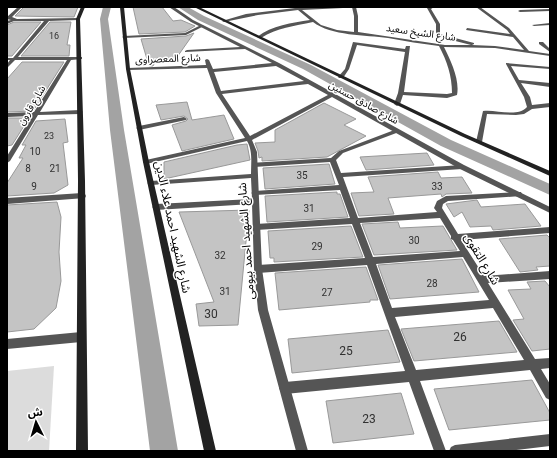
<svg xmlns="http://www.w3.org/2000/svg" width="557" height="458" viewBox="0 0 557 458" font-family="Roboto,'Noto Sans Arabic',sans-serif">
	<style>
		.green { fill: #dcdcdc }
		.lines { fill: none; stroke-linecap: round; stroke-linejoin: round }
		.canal { fill: #a3a3a3; fill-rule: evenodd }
		.building { fill: #c4c4c4; stroke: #999 }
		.lane { fill: #555; fill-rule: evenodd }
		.street { fill: #555; fill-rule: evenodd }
		.secondary { fill: #222; fill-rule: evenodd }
		.labels { text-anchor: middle; stroke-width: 3; stroke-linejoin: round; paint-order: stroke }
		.far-number-label { font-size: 9px; fill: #313131 }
		.far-street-label { font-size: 10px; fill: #000; stroke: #fff }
		.number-label { font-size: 10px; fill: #313131 }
		.street-label { font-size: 12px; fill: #000; stroke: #fff }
		.near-number-label { font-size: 12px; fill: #313131 }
	</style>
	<rect width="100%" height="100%" fill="#fff"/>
	<path class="green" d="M54,366L49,451H7V371Z"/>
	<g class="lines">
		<path class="canal" d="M103,7H111L108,19L124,130L178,451H150L110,130L100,19Z
			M178,7H188L204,16L311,65L451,140L550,184V195L441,146L303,69L198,20Z"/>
	</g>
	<path class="building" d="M24,7H78L74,17L15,16Z
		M133,7H162L173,21L181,20L195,26L185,32L139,34Z
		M14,22H41L12,56H7V25Z
		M50,22H71L67,45H70L69,56H21Z
		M194,33L175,60L157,58L153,66H149L141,39L186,36Z
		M22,62H64L33,111L7,112V79Z
		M187,102L192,120L224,115L234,139L182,151L172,125L186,121L188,119L184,116L161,120L156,105Z
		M324,103L356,119L344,125L366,136L327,157L262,161V157L259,158L258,151L255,143L275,142V130Z
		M7,118H29L12,145L7,146Z
		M65,119L68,142L63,143L68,185L54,193L7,196V183L23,158H19L26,145H22L36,121Z
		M247,144L250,160L164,179V162L237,145Z
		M427,153L434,165L366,170L360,157Z
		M329,164L335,184L265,189L263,168Z
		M438,172L441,178L462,177L472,193L446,194L442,197L441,194L388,198L394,214L359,216L351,193L374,192L368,177Z
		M337,192V194H340L348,217L267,222L265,196Z
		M477,200L481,207L525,204L541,226L493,230L491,226L470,227L462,212L454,217L446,204Z
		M57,202L61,217L59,252L61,281L56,308L34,329L7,332V205Z
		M249,210L238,325L199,326L196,304L214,302L179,212Z
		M398,222L400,228L443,226L457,250L374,255L362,224Z
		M351,226L363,257L274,262V258H270L268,231Z
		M547,235L550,238V266L536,267L538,270L520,272L499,239Z
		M462,259L479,292L390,299L378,265Z
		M366,267L378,300H370V302L279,310L275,273Z
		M545,281L550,287V349L532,351L513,320L524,319L508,290L531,289L527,282Z
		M499,321L517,352L414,361L401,329Z
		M388,330L400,362L292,373L288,339Z
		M532,380L550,413V420L449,430L434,389Z
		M401,393L414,434L333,443L326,401Z"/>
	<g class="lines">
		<path class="lane" d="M201,25L204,26L186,35L124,38L122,37L124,36L185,33Z
			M397,129L399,130V132L343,153L336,160L341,173L462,165L465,167L462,169L343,177L358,218L437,212L434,208L437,201L446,196L518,192H521L522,194L521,196L448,201L443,204L442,208L458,234L550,227V233L461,240L484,276L550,271V279L488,283L535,359L550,358V368L541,369L550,384V400L546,398L530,370L420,381L446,451H434L409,382L285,394L281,392L279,388L281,384L285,382L405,371L367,265L258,273L255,272L254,269L255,266L258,265L365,258L352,224L256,230L252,227L256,224L350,218L340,190L255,195L251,193L255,191L339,185L330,162L254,167H252V163L331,158L339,151ZM440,218L451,236V239L453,240L460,251L373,257L360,223ZM463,257L489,300L392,308L376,264ZM493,308L524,360L416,370L395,317Z
			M550,434V446L508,451H449L451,447L455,445Z"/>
		<path class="street" d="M18,7H22L12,17L17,19L78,18L80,19L78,20L49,21L18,57H82V59L71,60L40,112L80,110L83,112L80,114L38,115L10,161L7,163V156L32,116L7,117V113L34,112L67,60H15L7,68V64L10,60H7V58H13L44,21H14L7,24V21L11,20L7,19V17Z
			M169,7H174L193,20L279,63L464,165L550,207V213L460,169L332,97L252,140L257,152L262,269L268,310L308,451H296L258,310L254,269L252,204L156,210L152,207L156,204L252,199L251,178L151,185L147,183L151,181L251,174C251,163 253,151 247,141L146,164L144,163L143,162L146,160L245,138L216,93L207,68L128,70L126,69L128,68L206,65L205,60L207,59L209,60L213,69L272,63L245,49L185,52V51L187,50L240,47L191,22ZM276,66L304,81L221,91L214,72ZM308,84L328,95L250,136L222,94Z
			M294,7L300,8L349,7L343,8L302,10L321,25L337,30L354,32V16L352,7H356L358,16V32L445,45H471L436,36V24L427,8L434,7L431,9L440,24V34L474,43V44L472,45L495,46L524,50L513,37L466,30L467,28L510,34L507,30L476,7H480L509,28L529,51L550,54V56L495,48L444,47C451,61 460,80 457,95L447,98L403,95L400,104L397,106L394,104L398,93L405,52L357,45L349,69L343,78H339L338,77L345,69L353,42L405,49L406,46H410L404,92L447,94L452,93C452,76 447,61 439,46C422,44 405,41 388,38C366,35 331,36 313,22C294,26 277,28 261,38L257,37C272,25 292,23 310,20L298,10L258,15L224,22L222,21L246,14L295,8Z
			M550,9V11L520,12L518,11L520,10Z
			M550,23V25L534,26L532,25Z
			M539,42H543L550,49V52L539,44Z
			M506,63L550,67V69L511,66L519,80L550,83V87L521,83L530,97L532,105L550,103V107L532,109L524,114L516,115L487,114L482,142L481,143H477L476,142L483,111C496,109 517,118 527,107L524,97L506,64Z
			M184,117L187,119L186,120L139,130L136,128L139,126Z
			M82,193L85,194L86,196L85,198L7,204V198Z
			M81,332L85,334L86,337L85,340L81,342L7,349V339Z"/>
		<path class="secondary" d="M81,7H85L80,19L85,181L88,451H76L78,181L76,19Z
			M120,7H124L130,69L149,162L216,451H204L143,162L126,69Z
			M194,7H199L465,134L550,171V176L461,136Z"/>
	</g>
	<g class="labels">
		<g class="far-number-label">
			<text x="54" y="39">16</text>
			<text x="49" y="139">23</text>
		</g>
		<g class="far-street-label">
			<text transform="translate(421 32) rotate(8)" y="4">شارع الشيخ سعيد</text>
			<text transform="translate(168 58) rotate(-2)" y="4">شارع المعصراوى</text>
			<text transform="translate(364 102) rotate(29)" y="4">شارع صادق حسنين</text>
			<text transform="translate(31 105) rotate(-59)" y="4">شارع قارون</text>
		</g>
		<g class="number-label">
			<text x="35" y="155">10</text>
			<text x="28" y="172">8</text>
			<text x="55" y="172">21</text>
			<text x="302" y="179">35</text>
			<text x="34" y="190">9</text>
			<text x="437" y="190">33</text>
			<text x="309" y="212">31</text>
			<text x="414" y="244">30</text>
			<text x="317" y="250">29</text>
			<text x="220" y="259">32</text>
			<text x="432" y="287">28</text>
			<text x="225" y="295">31</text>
			<text x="327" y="296">27</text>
		</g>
		<g class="street-label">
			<text transform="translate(173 227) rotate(78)" y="4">شارع الشهيد احمد علاء الدين</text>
			<text transform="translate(246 241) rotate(-94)" y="4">شارع الشهيد احمد بيومى</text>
			<text transform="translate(482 259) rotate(59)" y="4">شارع التقوى</text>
		</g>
		<g class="near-number-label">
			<text x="211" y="318">30</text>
			<text x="460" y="341">26</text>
			<text x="346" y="355">25</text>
			<text x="369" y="423">23</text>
		</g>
	</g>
	<rect width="557" height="458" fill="none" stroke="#000000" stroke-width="16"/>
	<g transform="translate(36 422) rotate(355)" stroke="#ffffff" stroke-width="3" paint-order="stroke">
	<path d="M0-3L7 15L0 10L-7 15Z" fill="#000000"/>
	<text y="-6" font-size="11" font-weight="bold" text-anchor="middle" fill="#000000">ش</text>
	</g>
</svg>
